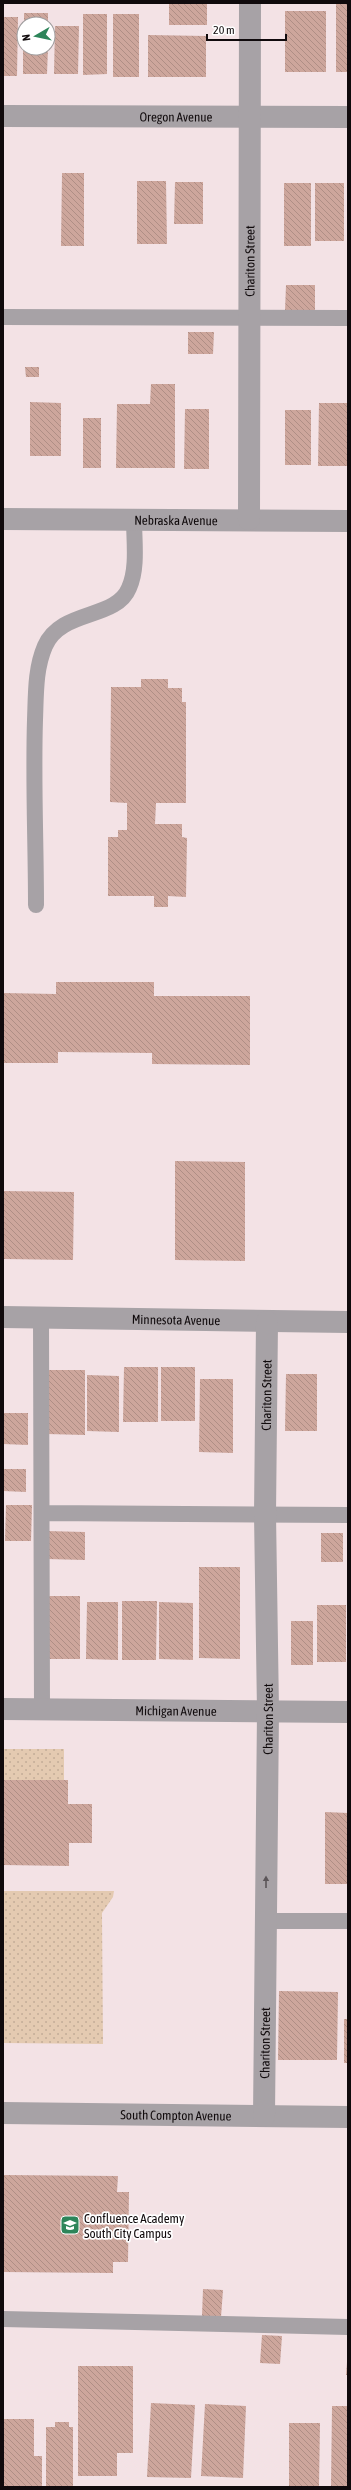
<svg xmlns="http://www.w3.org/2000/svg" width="351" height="2490" viewBox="0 0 351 2490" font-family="'Asap Condensed',sans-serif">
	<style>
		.green { fill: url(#green-dots) }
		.building { fill: url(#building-back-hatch) }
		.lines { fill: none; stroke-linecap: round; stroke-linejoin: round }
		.service { stroke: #a7a2a6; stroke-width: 16 }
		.minor { stroke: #a7a2a6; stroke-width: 22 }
		.oneway { fill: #5c5659 }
		.labels { text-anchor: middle; stroke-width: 3.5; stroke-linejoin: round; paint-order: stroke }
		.street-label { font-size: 13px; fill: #100a0c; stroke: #fff }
		.poi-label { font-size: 13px; fill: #100a0c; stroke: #fff; text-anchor: start }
	</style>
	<defs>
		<pattern id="green-dots" width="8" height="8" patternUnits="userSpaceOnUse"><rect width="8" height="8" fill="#e4cab1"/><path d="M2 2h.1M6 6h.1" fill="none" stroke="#c3ac97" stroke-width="1.8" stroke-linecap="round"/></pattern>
		<pattern id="building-back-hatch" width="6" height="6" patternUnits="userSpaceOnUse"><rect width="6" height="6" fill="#cda69c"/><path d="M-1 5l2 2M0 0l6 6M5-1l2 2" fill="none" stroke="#af8e85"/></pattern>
	</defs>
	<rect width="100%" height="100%" fill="#f3e2e5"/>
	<path class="green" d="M3,1749H64V1780H3Z
		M3,1891H114L113,1897L102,1913L103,2044L3,2043Z"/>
	<path class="building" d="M169,3H207V25H169Z
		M336,3H348V72H336Z
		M285,11H326V72H285Z
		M24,13H48V24H24Z
		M83,14H107V74L83,75Z
		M113,14H139V77H113Z
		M3,17H18L17,76H3Z
		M55,26H79L78,74H54Z
		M148,35L206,36V77H148Z
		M23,48H48L47,74H23Z
		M62,173H84V246H61Z
		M137,181H166L167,244H137Z
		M175,182H203V224H174Z
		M284,183H311V246H284Z
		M315,183H344V241H315Z
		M286,285H315V311H285Z
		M188,332H214L213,354H188Z
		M25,367H39V377H26Z
		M151,384H175V468H116L117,404H150Z
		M30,402L61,403V456H30Z
		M319,403H348V466H318Z
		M185,409H209V469H184Z
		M285,410H311V465H285Z
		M83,418H101V468H83Z
		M141,679H168V688H182V702H186V803H156L155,824H182V837L187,838L186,897L168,896V907H154V896H108V837H118V830H127V803L110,802L111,687H141Z
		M56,982H154V996H250V1065L152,1064V1053L58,1052V1063H3V993L56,994Z
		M175,1161L245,1162V1261L175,1260Z
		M3,1191L74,1192L73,1260L3,1259Z
		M124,1367H158V1422H123Z
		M161,1367H195V1421H161Z
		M47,1370H85V1435L47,1434Z
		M286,1374H317V1431H285Z
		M87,1375L119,1376V1432L87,1431Z
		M200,1379H233V1453L199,1452Z
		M3,1413H28V1445L3,1444Z
		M3,1469H26V1492L3,1491Z
		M6,1505H32L31,1541H5Z
		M46,1531L85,1532V1560L46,1559Z
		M321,1533H343V1562H321Z
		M199,1567H240V1659L199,1658Z
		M48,1596H80V1659H47Z
		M122,1601H157L156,1660H122Z
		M87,1602H118V1660L86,1659Z
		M159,1602L193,1603V1660L159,1659Z
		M317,1605H346V1662H317Z
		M291,1621H313V1665H291Z
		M3,1780H68V1804H92V1843H69V1866L3,1865Z
		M325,1812L348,1813V1884H325Z
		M279,1991L338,1992L337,2060H278Z
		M344,2019H348V2063H344Z
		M3,2175L118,2176L117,2192H129L128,2262H113V2273L3,2272Z
		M203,2289L223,2290L221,2317L202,2316Z
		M262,2335L282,2336L280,2364L260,2363Z
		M347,2362H348V2375H346Z
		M78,2366H133V2453H117V2476H78Z
		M151,2403L195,2405L191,2478L147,2477Z
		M205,2404L246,2406L243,2478L201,2476Z
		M332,2406H348V2487H331Z
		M3,2419H34V2456H42V2487H3Z
		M55,2422H69V2427H73V2487H46V2427H55Z
		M289,2423H320L319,2487H289Z"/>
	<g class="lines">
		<path class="service" d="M3,317L348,318
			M36,905C36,843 33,782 35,720C36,695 35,669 45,646C61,609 116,620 129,588C138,568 134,541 134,519
			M41,1318L42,1709
			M43,1513L348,1515
			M266,1921H348
			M3,2319L348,2327"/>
		<g class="minor">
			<path id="s1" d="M3,116L348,117"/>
			<path id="s2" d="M3,519L348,521"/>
			<path id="s3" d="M249,519L250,3"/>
			<path id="s4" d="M3,1317L348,1322"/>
			<path id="s5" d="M3,1709L348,1712"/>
			<path id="s6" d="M3,2113L348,2117"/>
			<path id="s7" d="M264,2116L268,1711L265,1514L267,1322"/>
		</g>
	</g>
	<defs><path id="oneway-solid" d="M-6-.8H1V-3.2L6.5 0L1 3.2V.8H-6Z"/></defs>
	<use class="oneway" href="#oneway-solid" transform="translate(266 1882) rotate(-90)"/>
	<defs>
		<g id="school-square" transform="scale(1)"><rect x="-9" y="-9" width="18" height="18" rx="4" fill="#2d855a" stroke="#fff"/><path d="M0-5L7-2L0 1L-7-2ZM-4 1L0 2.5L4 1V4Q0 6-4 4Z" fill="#fff"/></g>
	</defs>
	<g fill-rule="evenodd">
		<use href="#school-square" x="70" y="2225"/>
	</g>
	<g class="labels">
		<g class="street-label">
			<text dy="5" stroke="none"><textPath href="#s1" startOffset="173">Oregon Avenue</textPath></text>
			<text dy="5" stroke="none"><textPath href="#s3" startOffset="258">Chariton Street</textPath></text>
			<text dy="5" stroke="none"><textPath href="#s2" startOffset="173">Nebraska Avenue</textPath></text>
			<text dy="5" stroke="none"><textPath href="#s4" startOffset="173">Minnesota Avenue</textPath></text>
			<text dy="5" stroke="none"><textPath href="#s7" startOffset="721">Chariton Street</textPath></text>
			<text dy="5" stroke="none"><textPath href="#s5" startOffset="173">Michigan Avenue</textPath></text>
			<text dy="5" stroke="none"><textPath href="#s7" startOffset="397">Chariton Street</textPath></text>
			<text dy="5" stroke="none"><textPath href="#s7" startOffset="73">Chariton Street</textPath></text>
			<text dy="5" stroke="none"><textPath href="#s6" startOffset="173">South Compton Avenue</textPath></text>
		</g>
		<g class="poi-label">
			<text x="84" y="2223">Confluence Academy<tspan x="84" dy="15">South City Campus</tspan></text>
		</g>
	</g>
	<rect width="351" height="2490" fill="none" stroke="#100a0c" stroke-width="8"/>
	<g transform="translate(36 36) rotate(261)"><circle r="19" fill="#ffffff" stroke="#9f9d9e"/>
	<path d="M0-3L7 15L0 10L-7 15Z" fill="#2d855a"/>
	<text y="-6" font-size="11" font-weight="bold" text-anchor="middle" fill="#100a0c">N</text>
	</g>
	<path d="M207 34v6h79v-6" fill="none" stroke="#100a0c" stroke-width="2"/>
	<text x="213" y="34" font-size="12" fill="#100a0c" stroke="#ffffff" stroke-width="3" paint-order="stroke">20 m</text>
</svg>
